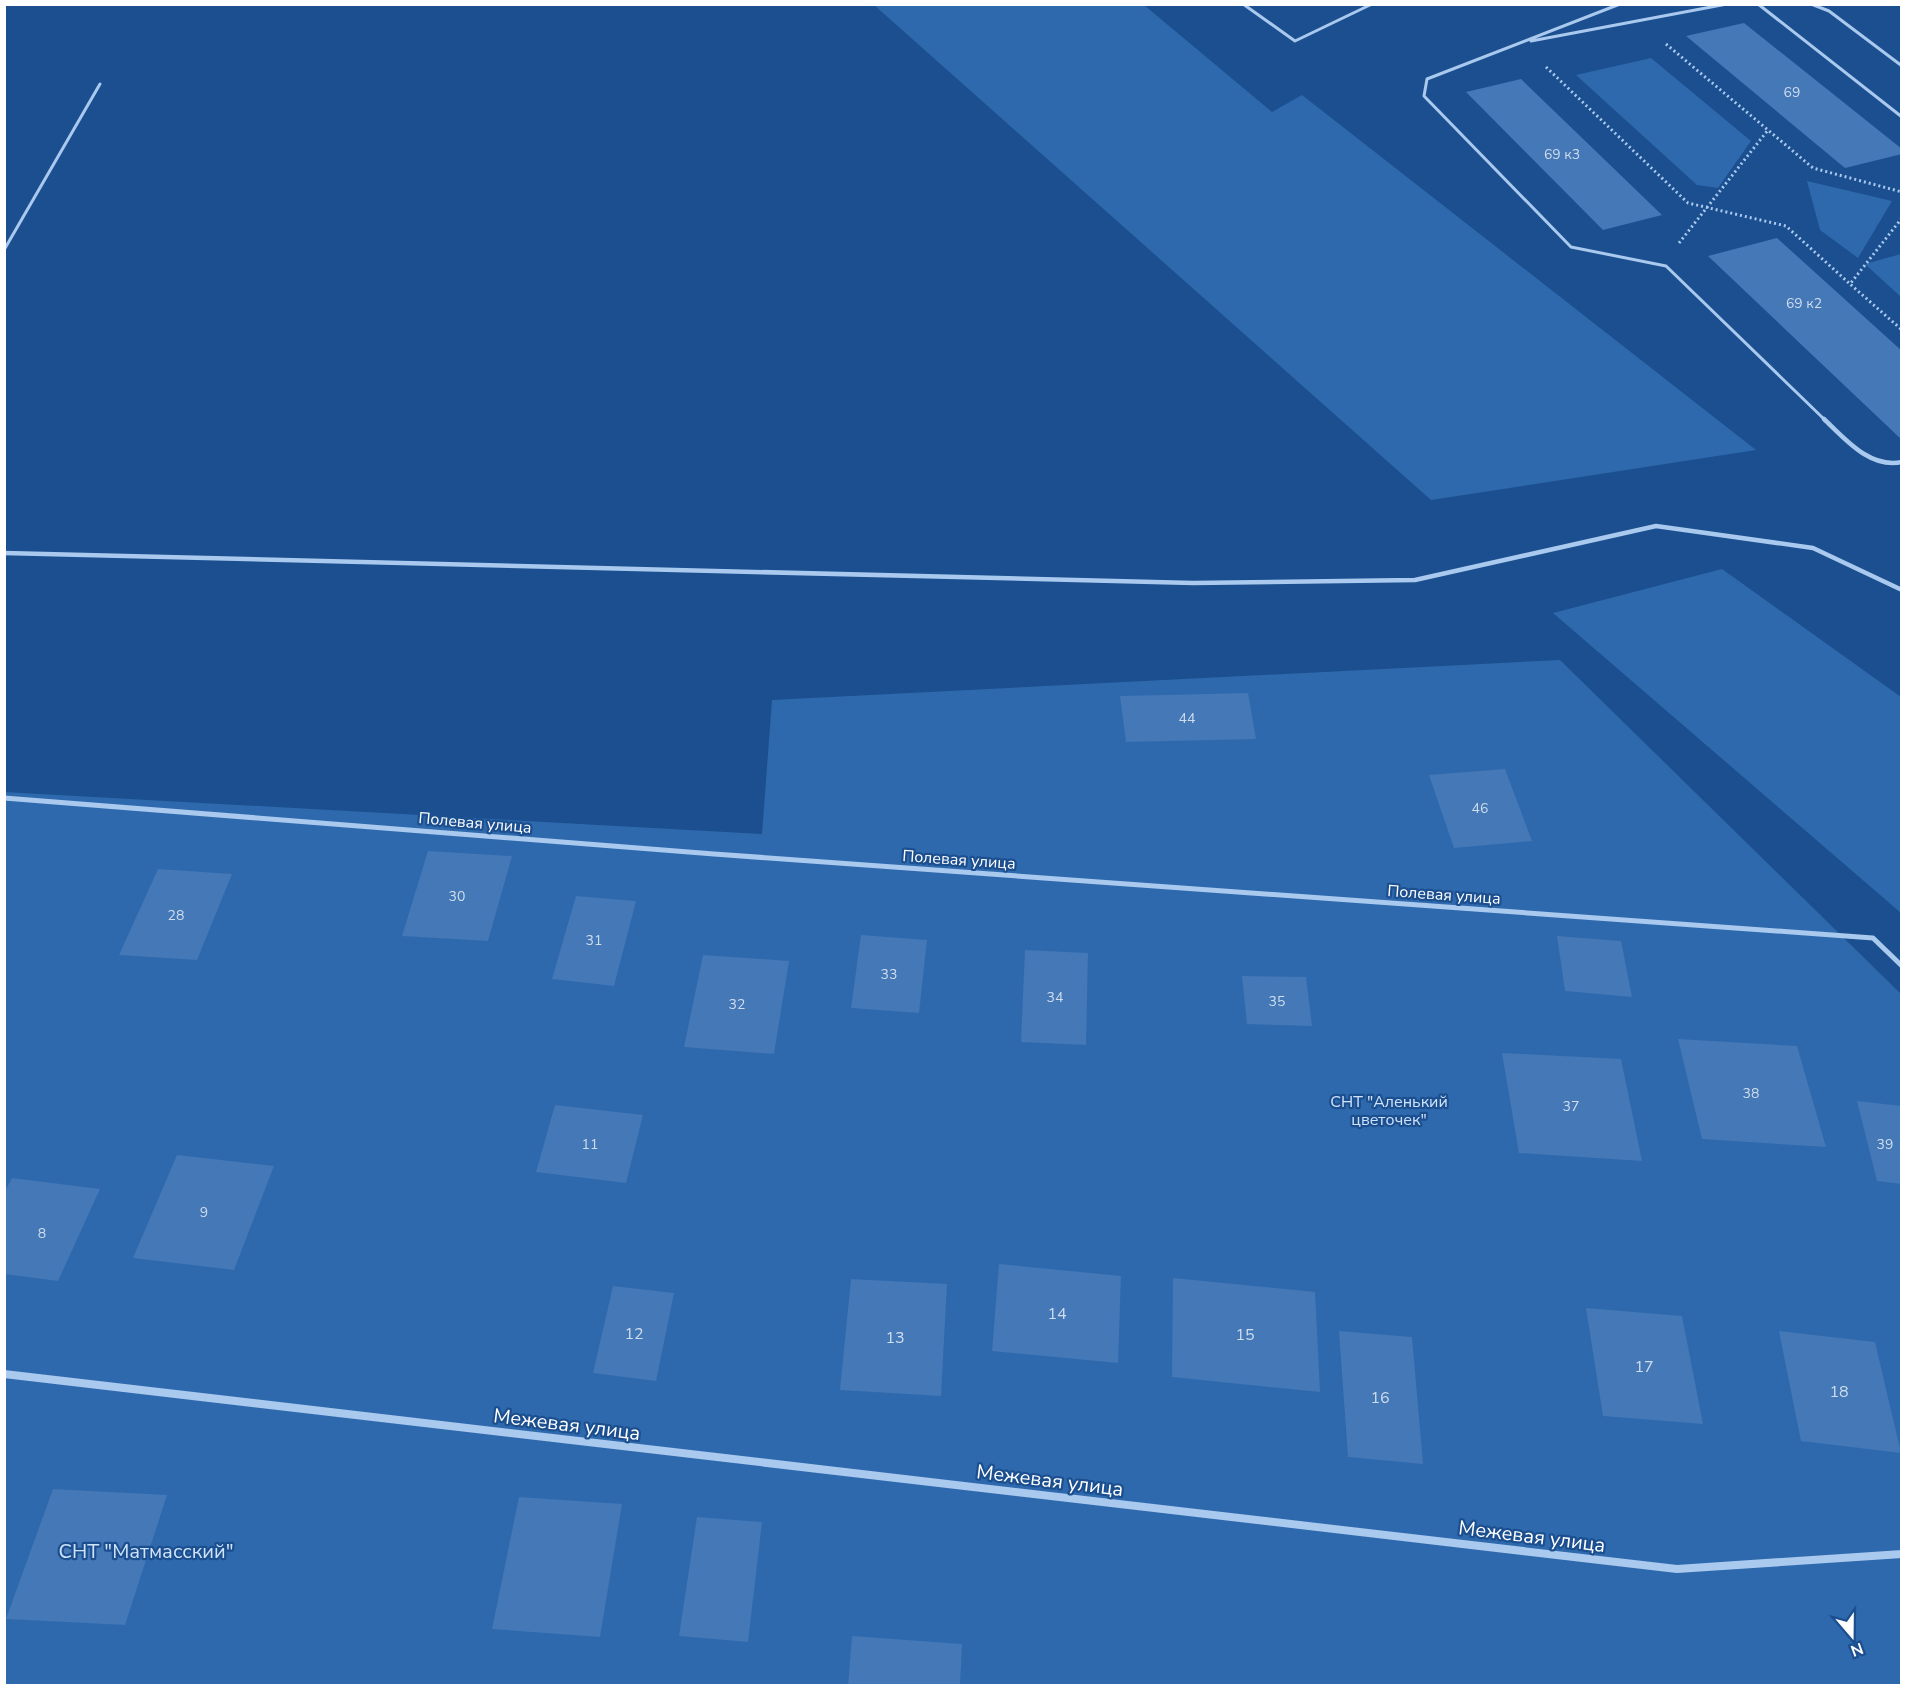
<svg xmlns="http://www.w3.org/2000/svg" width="1906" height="1690" viewBox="0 0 1906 1690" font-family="'Nunito Sans',sans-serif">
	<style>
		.green { fill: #2e69ad }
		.building { fill: #4478b7 }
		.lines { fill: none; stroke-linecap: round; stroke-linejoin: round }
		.path { stroke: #a9c9ee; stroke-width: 3; stroke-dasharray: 2 3; stroke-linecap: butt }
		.service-far1 { stroke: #a9c9ee; stroke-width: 3 }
		.service { stroke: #a9c9ee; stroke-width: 4.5 }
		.minor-far1 { stroke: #a9c9ee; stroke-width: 5 }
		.minor { stroke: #a9c9ee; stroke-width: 8 }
		.labels { text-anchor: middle; stroke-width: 4.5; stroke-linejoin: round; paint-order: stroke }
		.number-label { font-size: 14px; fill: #d0dded }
		.street-label { font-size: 16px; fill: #fff; stroke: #1b4f8f }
		.park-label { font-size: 16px; fill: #cfe3fa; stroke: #1b4f8f }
		.near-number-label { font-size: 16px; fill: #d0dded }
		.near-street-label { font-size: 20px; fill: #fff; stroke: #1b4f8f }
		.near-park-label { font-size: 20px; fill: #cfe3fa; stroke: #1b4f8f }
	</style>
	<rect width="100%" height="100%" fill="#1b4f8f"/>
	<path class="green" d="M874,5H1144L1272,112L1302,95L1756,450L1431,500Z
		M1651,58L1751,141L1718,188L1697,185L1576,75Z
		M1807,181L1892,201L1858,258L1820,230Z
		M1901,254H1902L1901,297L1865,264Z
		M1722,569L1901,697V913L1553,613Z
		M1560,660L1901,994V1685H5L4,792L762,834L772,700Z"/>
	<path class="building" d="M1744,23L1902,149V154L1845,168L1686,36Z
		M1521,79L1662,215L1603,230L1466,92Z
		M1777,238L1902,351V440L1708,256Z
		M1248,693L1256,739L1126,742L1120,696Z
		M1505,769L1532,841L1454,848L1429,775Z
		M428,851L512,856L488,941L402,936Z
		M158,869L232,874L197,960L119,955Z
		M576,896L636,901L614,986L552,979Z
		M861,935L927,940L919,1013L851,1008Z
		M1557,936L1621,941L1632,997L1565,991Z
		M1025,950L1088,953L1086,1045L1021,1042Z
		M703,955L789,961L774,1054L684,1047Z
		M1242,976L1306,977L1312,1026L1247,1024Z
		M1678,1039L1797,1046L1826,1147L1702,1139Z
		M1502,1053L1621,1059L1642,1161L1519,1153Z
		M1857,1101L1902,1106V1184L1877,1181Z
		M555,1105L643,1115L626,1183L536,1172Z
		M177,1155L274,1166L234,1270L133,1258Z
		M12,1178L100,1189L58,1281L4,1274V1193Z
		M999,1264L1121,1276L1118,1363L992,1351Z
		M1173,1278L1315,1292L1320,1392L1172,1377Z
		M851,1279L947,1284L941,1396L840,1390Z
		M613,1286L674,1293L656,1381L593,1373Z
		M1586,1308L1682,1316L1703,1424L1603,1416Z
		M1339,1331L1412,1337L1423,1464L1348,1457Z
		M1779,1331L1875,1342L1901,1453L1801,1441Z
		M53,1489L167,1495L125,1625L6,1619Z
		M519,1497L622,1504L600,1637L492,1629Z
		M697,1517L762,1522L748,1642L679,1636Z
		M852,1636L962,1644L960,1686H848Z"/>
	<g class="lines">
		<path class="path" d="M1666,44L1813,168L1902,192
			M1546,67L1688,203L1786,226L1850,284
			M1902,218L1850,284L1902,330
			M1679,243L1768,130"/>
		<path class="service-far1" d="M1243,4L1295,41L1372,4
			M1620,4L1427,79L1424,96L1571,247L1666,266L1825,420
			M1758,4L1902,117
			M1811,4L1829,11L1902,66
			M1531,41L1727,4
			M4,250L100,84"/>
		<path class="service" d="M1824,419C1845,439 1870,469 1902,462
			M4,553L1193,583L1415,580L1656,526L1813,548L1902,590"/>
		<path class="minor-far1" d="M4,798L714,854L1873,938L1902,966"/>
		<path class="minor" d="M4,1374L1677,1569L1902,1554"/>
	</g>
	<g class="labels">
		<g class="number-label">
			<text x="1792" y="97">69</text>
			<text x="1562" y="159">69 к3</text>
			<text x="1804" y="308">69 к2</text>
			<text x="1187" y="723">44</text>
			<text x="1480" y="813">46</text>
			<text x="457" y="901">30</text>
			<text x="176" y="920">28</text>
			<text x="594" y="945">31</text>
			<text x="889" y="979">33</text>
			<text x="1055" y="1002">34</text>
			<text x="1277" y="1006">35</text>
			<text x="737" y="1009">32</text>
			<text x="1751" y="1098">38</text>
			<text x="1571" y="1111">37</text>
			<text x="590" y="1149">11</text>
			<text x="1885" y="1149">39</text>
			<text x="204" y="1217">9</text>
			<text x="42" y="1238">8</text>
		</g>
		<g class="street-label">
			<text transform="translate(475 822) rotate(5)" y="6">Полевая улица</text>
			<text transform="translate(959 859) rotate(4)" y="6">Полевая улица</text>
			<text transform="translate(1444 894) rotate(4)" y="6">Полевая улица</text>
		</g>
		<g class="park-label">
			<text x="1389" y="1107">СНТ "Аленький<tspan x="1389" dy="18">цветочек"</tspan></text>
		</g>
		<g class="near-number-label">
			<text x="1057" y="1319">14</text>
			<text x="634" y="1339">12</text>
			<text x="1245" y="1340">15</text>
			<text x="895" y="1343">13</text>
			<text x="1644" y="1372">17</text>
			<text x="1839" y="1397">18</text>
			<text x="1380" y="1403">16</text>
		</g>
		<g class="near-street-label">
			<text transform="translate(567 1424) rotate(7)" y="7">Межевая улица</text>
			<text transform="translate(1050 1480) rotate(7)" y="7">Межевая улица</text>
			<text transform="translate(1532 1536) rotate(7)" y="7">Межевая улица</text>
		</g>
		<g class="near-park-label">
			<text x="146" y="1558">СНТ "Матмасский"</text>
		</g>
	</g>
	<rect width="1906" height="1690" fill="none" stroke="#ffffff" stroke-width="12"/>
	<g transform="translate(1852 1636) rotate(160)" stroke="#1b4f8f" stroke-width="4.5" paint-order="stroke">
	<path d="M0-4.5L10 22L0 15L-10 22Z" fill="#ffffff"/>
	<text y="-9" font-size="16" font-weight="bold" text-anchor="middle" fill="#ffffff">N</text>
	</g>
</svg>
